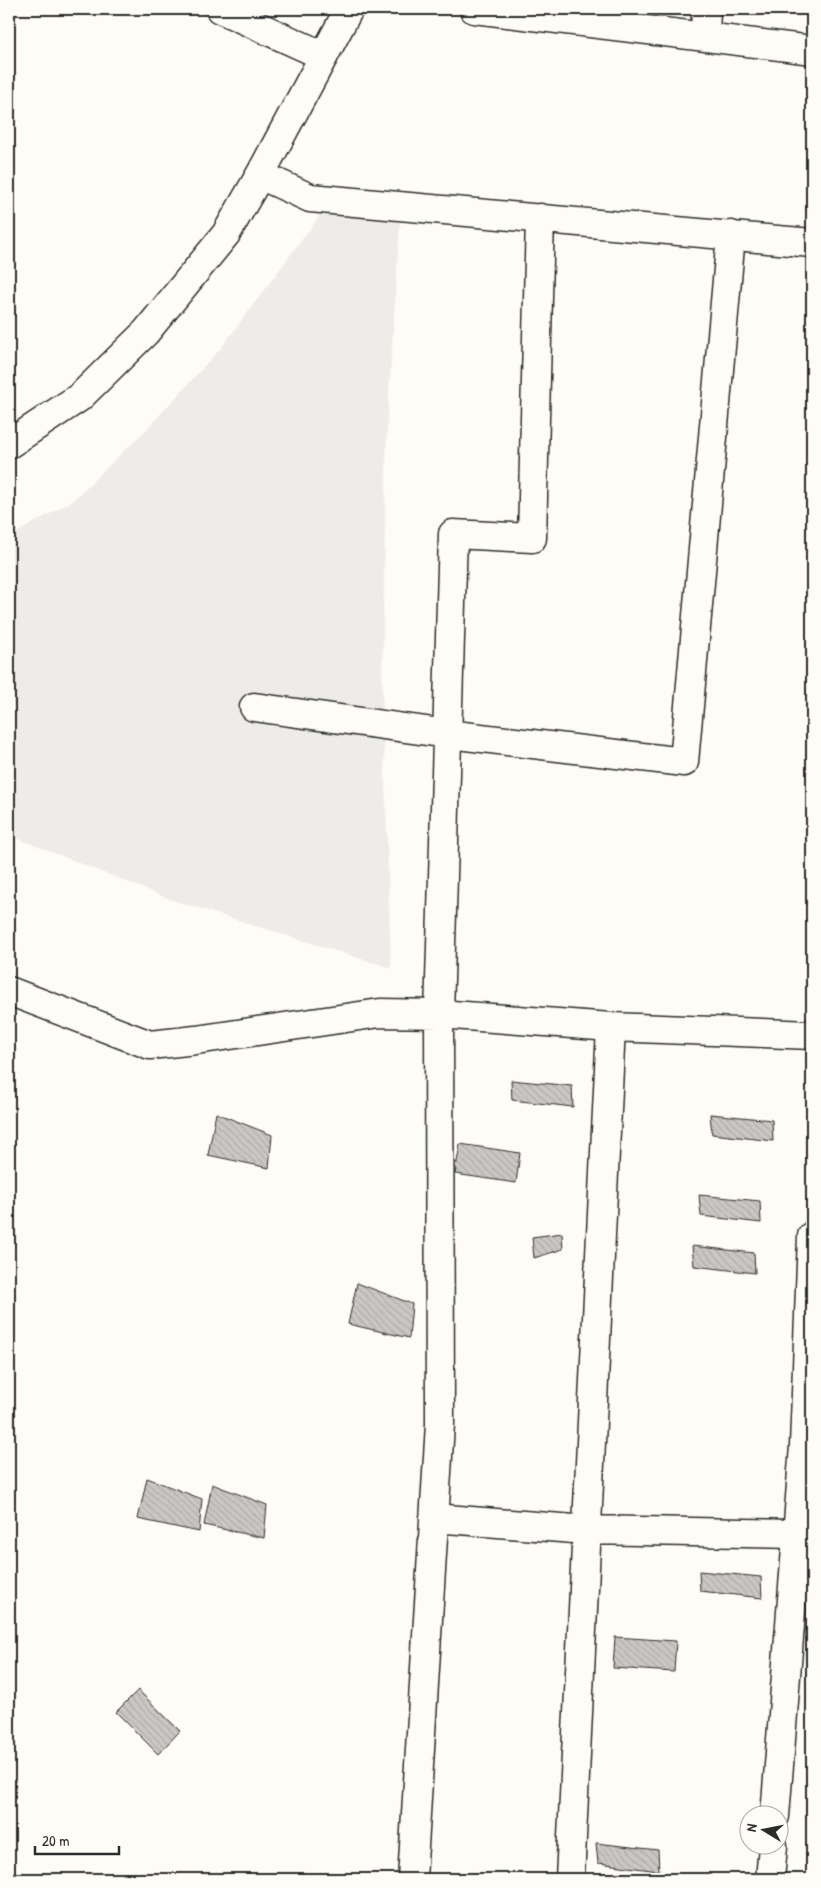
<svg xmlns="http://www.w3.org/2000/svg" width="821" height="1888" viewBox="0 0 821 1888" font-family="'Patrick Hand',sans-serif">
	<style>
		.built { fill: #edece8 }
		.building { fill: url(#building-back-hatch); stroke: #2b2b2b }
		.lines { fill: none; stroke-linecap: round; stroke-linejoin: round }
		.minor-casing { stroke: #2b2b2b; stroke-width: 31 }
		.minor { stroke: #fdfcf7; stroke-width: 28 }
	</style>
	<defs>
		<pattern id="building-back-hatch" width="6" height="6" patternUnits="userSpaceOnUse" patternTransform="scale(1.25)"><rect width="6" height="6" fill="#c9c8c4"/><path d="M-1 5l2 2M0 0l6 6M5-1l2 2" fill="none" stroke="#adaca9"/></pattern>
	</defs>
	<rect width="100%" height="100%" fill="#fdfcf7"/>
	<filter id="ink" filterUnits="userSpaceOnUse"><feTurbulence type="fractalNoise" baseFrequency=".02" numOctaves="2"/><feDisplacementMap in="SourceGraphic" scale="10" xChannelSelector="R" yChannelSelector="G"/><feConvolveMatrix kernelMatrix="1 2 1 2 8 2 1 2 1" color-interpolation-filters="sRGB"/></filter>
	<g filter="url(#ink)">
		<path class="built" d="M330,202L400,222L387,424L382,679L391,968L172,900L9,835V537L72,501L146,430L221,348Z"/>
		<path class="building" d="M511,1080L572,1086L573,1107L512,1100Z
			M216,1113L272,1135L269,1168L208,1155Z
			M710,1114L772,1120L773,1141L712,1134Z
			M460,1144L520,1153L516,1183L455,1174Z
			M699,1195L760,1201L761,1223L701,1216Z
			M562,1233L563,1249L534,1258L532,1237Z
			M692,1246L754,1253L755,1273L694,1266Z
			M357,1283L412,1304L409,1338L348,1324Z
			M147,1478L202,1499L199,1532L138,1519Z
			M212,1484L267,1505L264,1538L204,1525Z
			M699,1571L761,1577L762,1598L700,1591Z
			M615,1637L676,1641L674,1672L613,1668Z
			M138,1690L180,1731L158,1754L116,1712Z
			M596,1843L658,1850L659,1871L598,1863Z"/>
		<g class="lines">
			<g class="minor-casing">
				<path id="minor" d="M220,9L324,56
					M474,9L812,50
					M705,37L706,9
					M260,175L310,198L812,243
					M9,444L80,397L146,332L226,234L260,175L349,9
					M254,707L448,734L684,762L731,235
					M9,991L150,1045L196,1040L380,1013L439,1014L611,1027L812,1035
					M434,1518L587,1530L797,1534
					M775,1816L804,1446L812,1236
					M412,1879L440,1424L439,1014L453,534L532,538L540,218
					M570,1879L611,1027
					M770,1879L773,1846"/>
			</g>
			<use href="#minor" class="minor"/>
		</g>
	</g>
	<rect width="821" height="1888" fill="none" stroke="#fdfcf7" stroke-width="30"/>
	<rect x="15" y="15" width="791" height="1858" fill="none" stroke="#2b2b2b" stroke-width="2" filter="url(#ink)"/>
	<g transform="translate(764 1830) rotate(280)"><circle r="24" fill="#fdfcf7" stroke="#a9a8a5"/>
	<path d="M0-4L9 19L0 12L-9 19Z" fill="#2b2b2b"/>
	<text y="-8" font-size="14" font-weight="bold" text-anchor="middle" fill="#2b2b2b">N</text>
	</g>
	<path d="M35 1846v8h84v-8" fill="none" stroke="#2b2b2b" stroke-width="2.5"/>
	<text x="42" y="1846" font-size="15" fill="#2b2b2b" stroke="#fdfcf7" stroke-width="4" paint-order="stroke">20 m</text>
</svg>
